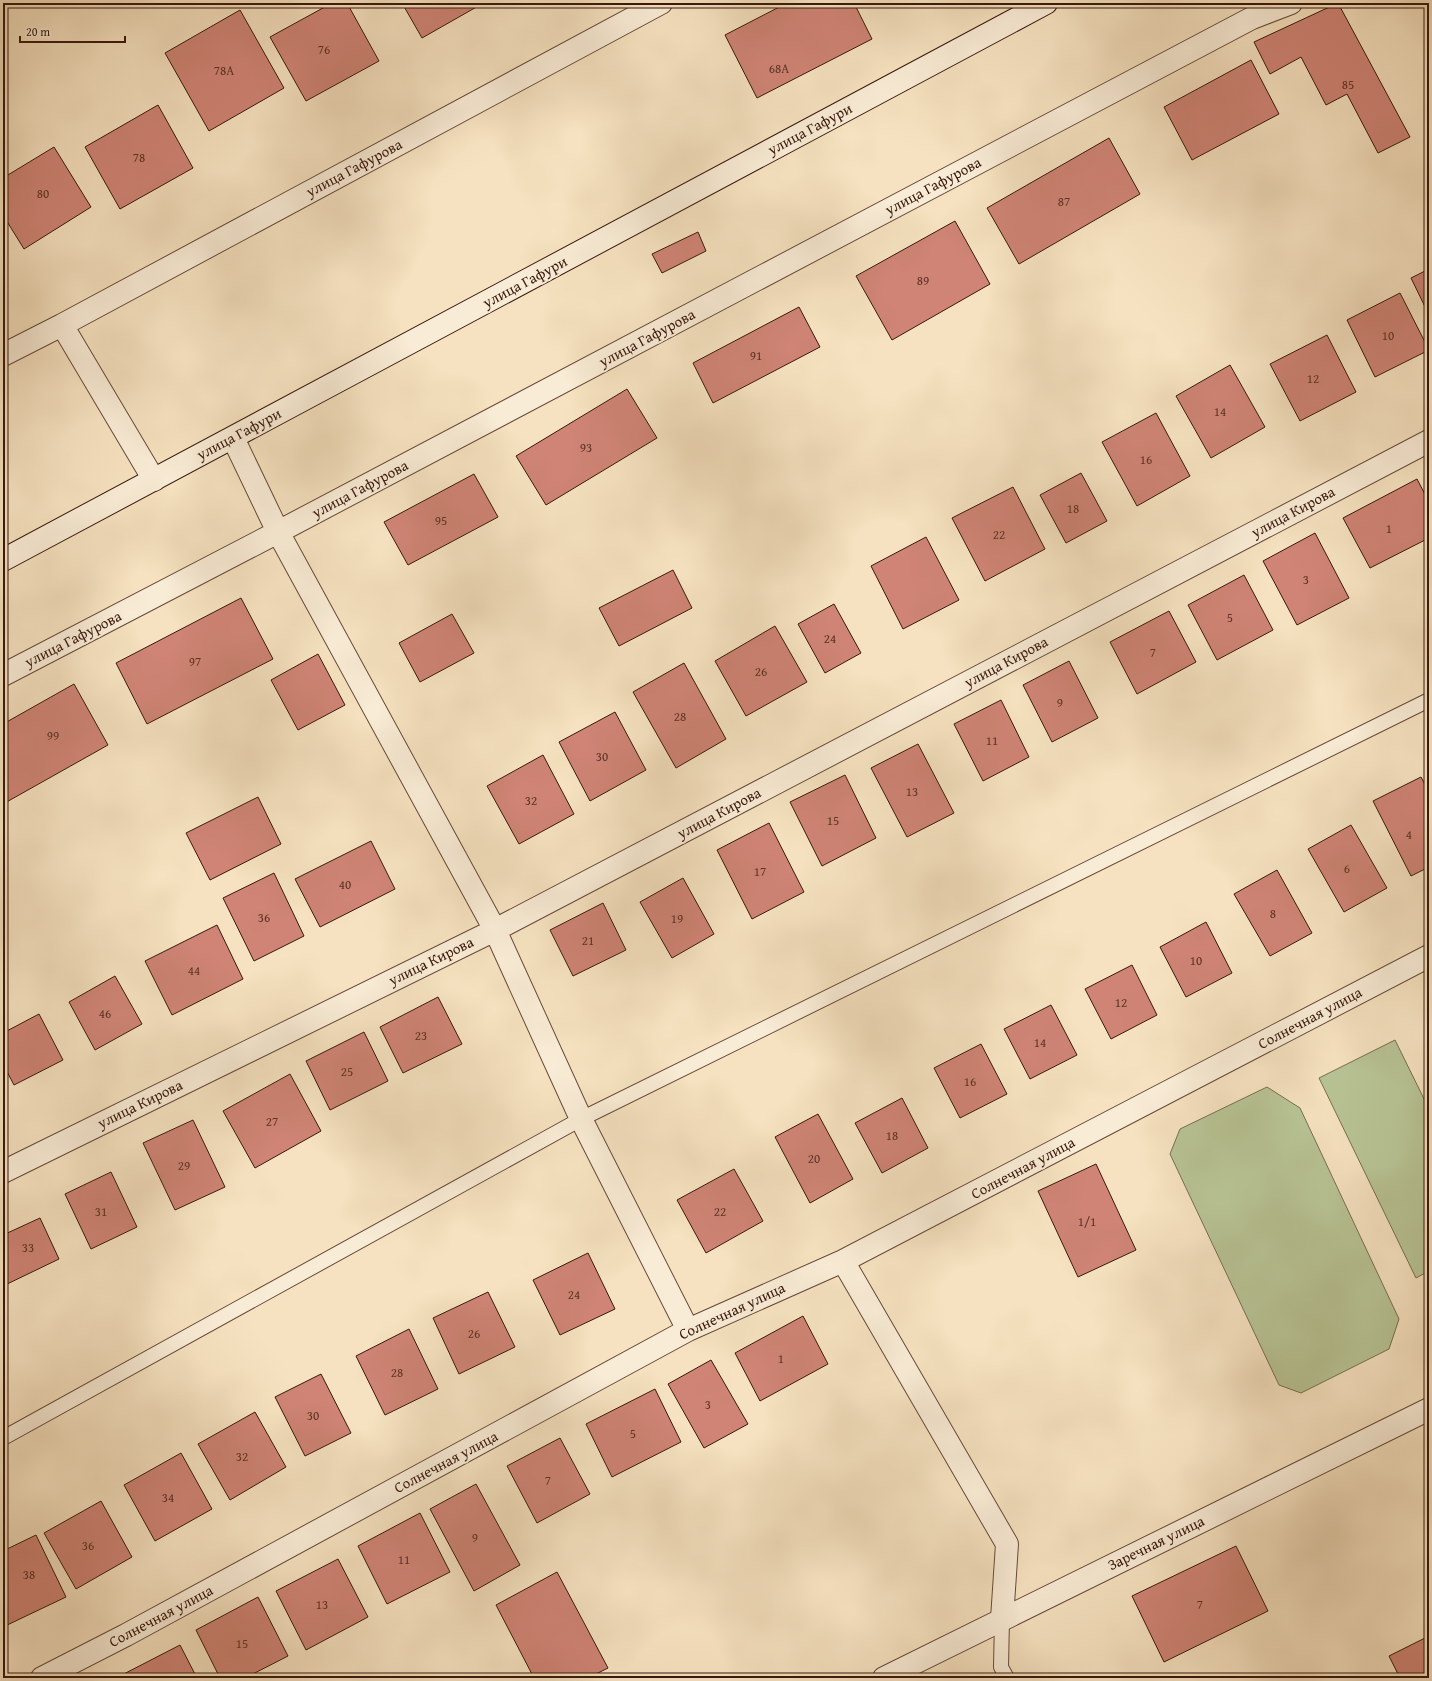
<svg xmlns="http://www.w3.org/2000/svg" width="1432" height="1681" viewBox="0 0 1432 1681" font-family="'Gentium Book Plus',serif">
	<style>
		.green { fill: #b8c495; stroke: #786e50 }
		.building { fill: #cf8475; stroke: #39180c }
		.lines { fill: none; stroke-linecap: round; stroke-linejoin: round }
		.service-casing { stroke: #684a39; stroke-width: 16 }
		.minor-casing { stroke: #684a39; stroke-width: 24 }
		.secondary-casing { stroke: #39180c; stroke-width: 24 }
		.service { stroke: #f9ecd6; stroke-width: 14 }
		.minor { stroke: #f9ecd6; stroke-width: 22 }
		.secondary { stroke: #f9ecd6; stroke-width: 22 }
		.labels { text-anchor: middle; stroke-width: 4; stroke-linejoin: round; paint-order: stroke }
		.number-label { font-size: 13px; fill: #5e3326 }
		.street-label { font-size: 15px; fill: #39180c; stroke: #f9ecd6 }
	</style>
	<rect width="100%" height="100%" fill="#f6e2c0"/>
	<filter id="stains"><feTurbulence type="fractalNoise" baseFrequency=".005" numOctaves="4"/><feColorMatrix values="0 0 0 0 .2 0 0 0 0 .09 0 0 0 0 .02 0 0 0 .5 -.17"/></filter>
	<radialGradient id="worn" r=".72"><stop offset=".6" stop-color="#630" stop-opacity="0"/><stop offset="1" stop-color="#630" stop-opacity=".3"/></radialGradient>
	<path class="green" d="M1395,1040L1429,1109V1271L1416,1278L1319,1078Z
		M1267,1087L1300,1108L1399,1319L1389,1349L1301,1393L1279,1385L1170,1154L1180,1129Z"/>
	<path class="building" d="M332,3H347L379,61L306,101L270,37Z
		M402,3H479L480,5L422,38Z
		M787,3H854L872,39L757,98L725,35Z
		M1338,3L1410,137L1378,153L1347,94L1326,105L1301,57L1270,74L1254,42Z
		M240,10L284,88L209,131L165,53Z
		M1251,60L1279,114L1192,160L1164,107Z
		M158,105L193,168L120,209L85,147Z
		M1109,138L1140,194L1019,264L987,208Z
		M54,147L91,207L24,249L3,215V178Z
		M955,221L990,284L892,340L856,276Z
		M698,232L706,251L662,273L652,254Z
		M1429,269V315L1411,278Z
		M1400,293L1429,350L1375,377L1347,320Z
		M799,307L820,347L713,403L693,363Z
		M1327,335L1356,392L1300,421L1270,364Z
		M1230,365L1265,427L1211,458L1176,396Z
		M627,389L657,438L546,505L516,456Z
		M1156,413L1190,476L1137,506L1102,442Z
		M1081,473L1107,521L1066,543L1040,495Z
		M474,474L498,517L408,565L384,522Z
		M1417,479L1429,502V538L1370,568L1343,518Z
		M1013,487L1045,549L985,581L952,518Z
		M1315,533L1349,598L1297,625L1263,561Z
		M926,537L959,600L903,629L871,566Z
		M673,570L692,608L619,646L599,608Z
		M1244,575L1273,630L1217,660L1188,605Z
		M241,598L273,659L147,724L116,663Z
		M834,604L861,653L825,673L798,624Z
		M1169,611L1196,662L1137,694L1110,642Z
		M452,614L474,653L420,682L399,643Z
		M775,626L807,682L746,716L715,661Z
		M318,654L345,705L298,730L271,680Z
		M1069,661L1098,718L1052,742L1023,685Z
		M684,663L726,739L676,768L633,692Z
		M74,684L108,745L3,804V724Z
		M1001,700L1029,757L983,781L954,724Z
		M615,712L646,770L590,801L559,742Z
		M918,744L954,813L907,837L871,768Z
		M543,755L574,814L519,844L487,786Z
		M845,775L876,838L822,866L790,802Z
		M1421,777L1429,792V867L1411,876L1373,801Z
		M258,797L281,844L210,880L186,833Z
		M769,823L804,892L752,919L717,850Z
		M1351,825L1387,888L1344,912L1308,849Z
		M371,841L395,889L320,927L295,879Z
		M1277,870L1312,933L1270,956L1234,894Z
		M274,873L304,936L254,961L223,898Z
		M683,878L714,934L672,958L640,902Z
		M603,903L626,950L573,976L550,930Z
		M1206,922L1232,973L1186,997L1160,947Z
		M217,925L243,979L172,1015L145,961Z
		M1132,965L1157,1015L1111,1039L1085,989Z
		M115,976L142,1024L95,1050L69,1002Z
		M438,997L462,1044L403,1073L380,1027Z
		M1051,1005L1077,1055L1030,1079L1004,1029Z
		M39,1014L63,1060L14,1085L3,1064V1033Z
		M364,1032L388,1081L330,1110L306,1061Z
		M981,1044L1007,1094L960,1118L934,1068Z
		M290,1074L321,1131L255,1168L223,1111Z
		M902,1098L928,1148L882,1173L855,1123Z
		M818,1114L853,1179L810,1203L775,1137Z
		M193,1120L225,1187L175,1210L143,1143Z
		M1096,1164L1136,1250L1078,1277L1038,1191Z
		M734,1169L763,1221L706,1253L677,1200Z
		M111,1172L137,1227L91,1249L65,1194Z
		M40,1218L59,1259L3,1286V1235Z
		M588,1253L615,1309L560,1335L533,1280Z
		M488,1292L515,1347L459,1374L433,1318Z
		M803,1316L828,1364L760,1401L735,1353Z
		M409,1329L438,1389L385,1415L356,1356Z
		M711,1360L748,1424L704,1448L668,1384Z
		M321,1374L351,1433L305,1456L275,1397Z
		M655,1389L681,1442L612,1477L586,1424Z
		M255,1412L286,1467L230,1500L198,1444Z
		M560,1438L590,1494L537,1523L507,1466Z
		M181,1453L212,1509L155,1541L124,1485Z
		M476,1484L520,1565L474,1591L430,1509Z
		M101,1501L132,1557L76,1589L44,1533Z
		M420,1513L450,1572L387,1604L358,1546Z
		M36,1535L66,1597L3,1627V1551Z
		M1236,1546L1268,1611L1164,1662L1132,1596Z
		M338,1559L368,1617L306,1650L276,1591Z
		M557,1572L608,1668L588,1678H534L496,1605Z
		M258,1597L288,1656L245,1678H220L196,1630Z
		M1429,1636V1678H1400L1389,1656Z
		M180,1645L197,1678H118V1677Z"/>
	<g class="lines">
		<g class="service-casing">
			<path id="service" d="M3,1438L581,1119L1429,700
				M1002,1619L1001,1667L1007,1678"/>
		</g>
		<g class="minor-casing">
			<path id="minor" d="M62,325L154,480
				M3,355L62,325L661,3
				M233,438L278,532L495,930L581,1119L688,1330
				M3,675L278,532L1252,18L1291,3
				M3,1172L495,930L1429,441
				M843,1261L1007,1544L1002,1619
				M42,1678L126,1635L688,1330L843,1261L1429,956
				M884,1678L1429,1409"/>
		</g>
		<g class="secondary-casing">
			<path id="secondary" d="M3,560L1046,3"/>
		</g>
		<use href="#service" class="service"/>
		<use href="#minor" class="minor"/>
		<use href="#secondary" class="secondary"/>
	</g>
	<g class="labels">
		<g class="number-label">
			<text x="324" y="54">76</text>
			<text x="779" y="73">68А</text>
			<text x="224" y="75">78А</text>
			<text x="1348" y="89">85</text>
			<text x="139" y="162">78</text>
			<text x="43" y="198">80</text>
			<text x="1064" y="206">87</text>
			<text x="923" y="285">89</text>
			<text x="1388" y="340">10</text>
			<text x="756" y="360">91</text>
			<text x="1313" y="383">12</text>
			<text x="1220" y="416">14</text>
			<text x="586" y="452">93</text>
			<text x="1146" y="464">16</text>
			<text x="1073" y="513">18</text>
			<text x="441" y="525">95</text>
			<text x="1389" y="533">1</text>
			<text x="999" y="539">22</text>
			<text x="1306" y="584">3</text>
			<text x="1230" y="622">5</text>
			<text x="830" y="643">24</text>
			<text x="1153" y="657">7</text>
			<text x="195" y="666">97</text>
			<text x="761" y="676">26</text>
			<text x="1060" y="707">9</text>
			<text x="680" y="721">28</text>
			<text x="53" y="740">99</text>
			<text x="992" y="745">11</text>
			<text x="602" y="761">30</text>
			<text x="912" y="796">13</text>
			<text x="531" y="805">32</text>
			<text x="833" y="825">15</text>
			<text x="1409" y="839">4</text>
			<text x="1347" y="873">6</text>
			<text x="760" y="876">17</text>
			<text x="345" y="889">40</text>
			<text x="1273" y="918">8</text>
			<text x="264" y="922">36</text>
			<text x="677" y="923">19</text>
			<text x="588" y="945">21</text>
			<text x="1196" y="965">10</text>
			<text x="194" y="975">44</text>
			<text x="1121" y="1007">12</text>
			<text x="105" y="1018">46</text>
			<text x="421" y="1040">23</text>
			<text x="1040" y="1047">14</text>
			<text x="347" y="1076">25</text>
			<text x="970" y="1086">16</text>
			<text x="272" y="1126">27</text>
			<text x="892" y="1140">18</text>
			<text x="814" y="1163">20</text>
			<text x="184" y="1170">29</text>
			<text x="101" y="1216">31</text>
			<text x="720" y="1216">22</text>
			<text x="1087" y="1226">1/1</text>
			<text x="28" y="1252">33</text>
			<text x="574" y="1299">24</text>
			<text x="474" y="1338">26</text>
			<text x="781" y="1363">1</text>
			<text x="397" y="1377">28</text>
			<text x="708" y="1409">3</text>
			<text x="313" y="1420">30</text>
			<text x="633" y="1438">5</text>
			<text x="242" y="1461">32</text>
			<text x="548" y="1485">7</text>
			<text x="168" y="1502">34</text>
			<text x="475" y="1542">9</text>
			<text x="88" y="1550">36</text>
			<text x="404" y="1564">11</text>
			<text x="29" y="1579">38</text>
			<text x="322" y="1609">13</text>
			<text x="1200" y="1609">7</text>
			<text x="242" y="1648">15</text>
		</g>
		<g class="street-label">
			<text transform="translate(810 129) rotate(-28)" y="5">улица Гафури</text>
			<text transform="translate(354 168) rotate(-28)" y="5">улица Гафурова</text>
			<text transform="translate(933 186) rotate(-28)" y="5">улица Гафурова</text>
			<text transform="translate(525 282) rotate(-28)" y="5">улица Гафури</text>
			<text transform="translate(647 338) rotate(-28)" y="5">улица Гафурова</text>
			<text transform="translate(239 434) rotate(-28)" y="5">улица Гафури</text>
			<text transform="translate(360 489) rotate(-28)" y="5">улица Гафурова</text>
			<text transform="translate(1293 512) rotate(-28)" y="5">улица Кирова</text>
			<text transform="translate(73 639) rotate(-27)" y="5">улица Гафурова</text>
			<text transform="translate(1006 662) rotate(-28)" y="5">улица Кирова</text>
			<text transform="translate(719 813) rotate(-28)" y="5">улица Кирова</text>
			<text transform="translate(431 961) rotate(-26)" y="5">улица Кирова</text>
			<text transform="translate(1310 1018) rotate(-28)" y="5">Солнечная улица</text>
			<text transform="translate(140 1104) rotate(-26)" y="5">улица Кирова</text>
			<text transform="translate(1023 1168) rotate(-28)" y="5">Солнечная улица</text>
			<text transform="translate(732 1311) rotate(-25)" y="5">Солнечная улица</text>
			<text transform="translate(446 1462) rotate(-28)" y="5">Солнечная улица</text>
			<text transform="translate(1156 1543) rotate(-26)" y="5">Заречная улица</text>
			<text transform="translate(161 1616) rotate(-28)" y="5">Солнечная улица</text>
		</g>
	</g>
	<rect width="1432" height="1681" fill="none" stroke="#f6e2c0" stroke-width="16"/>
	<rect x="4" y="4" width="1424" height="1673" fill="none" stroke="#39180c" stroke-width="2"/>
	<rect x="8" y="8" width="1416" height="1665" fill="none" stroke="#39180c"/>
	<path d="M20 36v6h105v-6" fill="none" stroke="#39180c" stroke-width="2"/>
	<text x="26" y="36" font-size="12" fill="#39180c" stroke="#f9ecd6" stroke-width="3" paint-order="stroke">20 m</text>
	<rect width="100%" height="100%" filter="url(#stains)"/>
	<rect width="100%" height="100%" fill="url(#worn)"/>
</svg>
